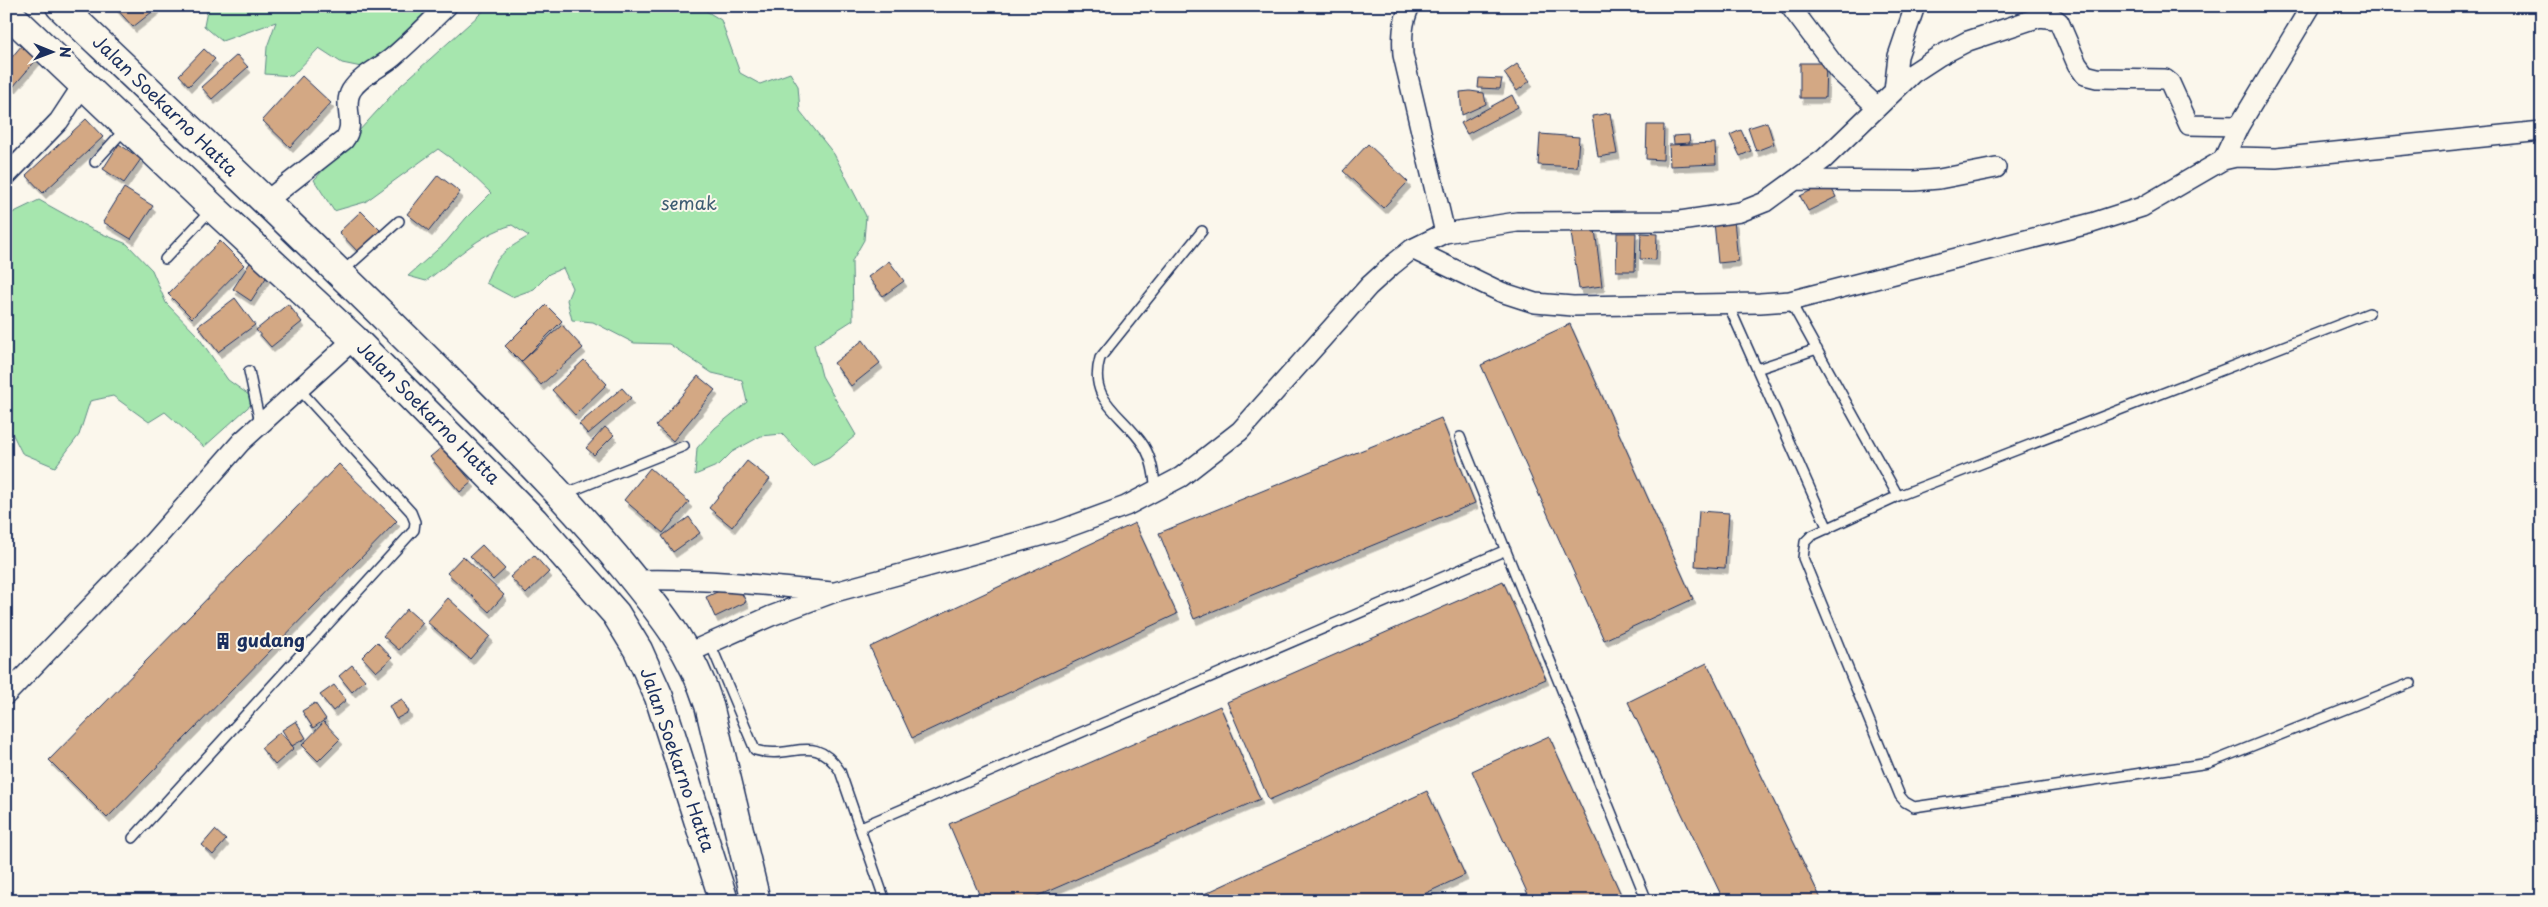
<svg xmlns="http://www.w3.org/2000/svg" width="2548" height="907" viewBox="0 0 2548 907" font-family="'Playpen Sans',sans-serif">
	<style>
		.green { fill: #a6e6ae; stroke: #608a86 }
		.building { fill: #d3a884; stroke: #1b2f5e; filter: url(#shadow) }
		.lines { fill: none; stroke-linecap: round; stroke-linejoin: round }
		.service-casing { stroke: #1b2f5e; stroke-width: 12 }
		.minor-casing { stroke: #1b2f5e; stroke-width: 22 }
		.trunk-casing { stroke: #1b2f5e; stroke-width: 31 }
		.service { stroke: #fbf7ec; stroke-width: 9 }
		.minor { stroke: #fbf7ec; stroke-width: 19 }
		.trunk { stroke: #fbf7ec; stroke-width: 28 }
		.labels { text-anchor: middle; stroke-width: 4; stroke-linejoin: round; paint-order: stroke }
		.street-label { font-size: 18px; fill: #1b2f5e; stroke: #fbf7ec }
		.park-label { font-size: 18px; fill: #3e5d72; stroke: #fbf7ec }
		.poi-label { font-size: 18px; font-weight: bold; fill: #1b2f5e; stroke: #fbf7ec; text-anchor: start }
	</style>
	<defs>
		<filter id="shadow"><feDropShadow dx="3" dy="5.5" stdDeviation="0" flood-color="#0004"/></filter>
	</defs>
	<rect width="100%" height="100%" fill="#fbf7ec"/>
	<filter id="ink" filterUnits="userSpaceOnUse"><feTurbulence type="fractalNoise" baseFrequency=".02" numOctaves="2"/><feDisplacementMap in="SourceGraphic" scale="10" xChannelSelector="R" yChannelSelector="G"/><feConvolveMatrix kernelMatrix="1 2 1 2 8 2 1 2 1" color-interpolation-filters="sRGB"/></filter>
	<g filter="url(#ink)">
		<path class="green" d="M208,6H450L376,70L342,63L319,48L292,76L265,74L267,47L276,22L222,41L204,26Z
			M489,6H698L721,20L740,73L760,84L790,73L798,86L800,111L834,154L866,216L864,240L852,261L853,320L814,345L822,376L856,435L829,458L812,466L782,434L761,436L732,452L719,465L695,475L697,448L715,428L747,402L742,380L712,373L669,344L634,343L593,322L572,320L567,300L572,288L563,268L549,274L534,289L512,297L486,283C496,255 504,251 529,236L512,225C478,235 454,260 426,281L408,276L446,242L466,218L491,193L466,169L438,149L365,202L334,211L314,180L400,86Z
			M39,200L93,230L127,244L152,270L166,303L197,335L228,380L256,400L204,447L165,412L149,422L113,396L90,401L79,435L55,467L22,453L11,431V401L6,400V216Z"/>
		<path class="building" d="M114,6H155L157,8L133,27Z
			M22,45L37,59L13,87L6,81V64Z
			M204,49L215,59L189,86L179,75Z
			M237,55L248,67L212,99L201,87Z
			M1800,63H1826L1825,98H1800Z
			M1517,64L1530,81L1517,91L1504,73Z
			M302,76L331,103L290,147L262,120Z
			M1479,78L1502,79L1500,89L1478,88Z
			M1470,91L1484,93L1486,104L1462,115L1460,92Z
			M1512,95L1518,107L1467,134L1461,123Z
			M1610,113L1617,154L1598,157L1592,116Z
			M86,119L103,137L43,193L26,175Z
			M1767,122L1774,144L1756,151L1748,128Z
			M1647,125H1664L1663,160L1646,159Z
			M1741,130L1751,151L1740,156L1730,135Z
			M1540,134L1579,137L1577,167L1538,165Z
			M1689,135L1690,143L1674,144L1673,136Z
			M1715,143L1716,164L1670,166L1669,145Z
			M119,144L141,159L124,183L103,169Z
			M1368,144L1408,182L1383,208L1343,171Z
			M438,175L460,192L429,231L407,214Z
			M1828,182L1836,197L1808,211L1800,196Z
			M124,188L153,206L131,239L103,222Z
			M361,211L380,230L358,252L339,232Z
			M1734,220L1738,261L1718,263L1714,222Z
			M1595,229L1602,286L1579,289L1571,232Z
			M1617,233H1636L1635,271H1616Z
			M1641,233L1657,234L1656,260L1640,259Z
			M220,241L244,265L192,318L168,294Z
			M255,255L273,267L251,301L233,289Z
			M889,261L904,281L883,296L868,277Z
			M235,298L255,325L218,352L198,326Z
			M288,304L302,322L271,347L256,330Z
			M546,305L562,321L521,362L505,346Z
			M1570,324L1693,599L1604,640L1481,365Z
			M562,325L583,348L541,385L521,362Z
			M863,340L880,363L851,386L834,363Z
			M584,360L607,384L575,415L552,390Z
			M698,376L715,390L673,441L656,426Z
			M622,388L631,398L588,434L579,424Z
			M1441,418L1475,503L1194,619L1159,533Z
			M605,427L614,435L594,455L586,448Z
			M442,447L472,482L460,492L430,457Z
			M747,461L770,479L732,527L709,508Z
			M339,464L397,521L107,818L49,760Z
			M650,468L689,502L663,533L624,500Z
			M1699,511L1729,513L1725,568L1695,566Z
			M689,517L700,533L673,552L662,536Z
			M1135,523L1177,614L912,738L870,647Z
			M482,545L505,569L493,580L470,556Z
			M534,555L549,572L526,594L510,577Z
			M463,556L504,595L489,612L447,573Z
			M1503,581L1546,679L1269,800L1227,702Z
			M737,583L746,602L715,617L706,597Z
			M448,598L490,636L470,659L427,622Z
			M407,609L423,623L399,650L383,636Z
			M377,642L392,658L376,672L362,657Z
			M1707,663L1822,901H1724L1628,702Z
			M352,665L365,680L352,692L339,676Z
			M334,685L346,700L333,711L320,695Z
			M402,699L409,712L396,719L389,706Z
			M315,703L326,719L313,728L302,711Z
			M1220,706L1260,799L1026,901H982L949,824Z
			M296,721L306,738L292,746L282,730Z
			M324,722L340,739L318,761L302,745Z
			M280,732L294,748L275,765L261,748Z
			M1549,736L1624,901H1531L1472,771Z
			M1427,791L1465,875L1409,901H1189Z
			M215,830L226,840L213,855L202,845Z"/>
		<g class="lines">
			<g class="service-casing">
				<path id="service" d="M95,162L126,128
					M165,259L211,210
					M342,272L399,221
					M1790,301L1898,496L2369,313
					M1728,304L1828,529
					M1757,369L1817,349
					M249,371L260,423
					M1460,437L1647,901
					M1156,490C1154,475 1152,459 1144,446C1124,414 1087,402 1100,358L1202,231
					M564,494L684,446
					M1898,496L1811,536L1805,542L1803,558L1900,796L1905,802L1914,807L2209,763L2411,683
					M710,643L755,750C792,761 814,731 840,771L885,901
					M861,827L1506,550
					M133,838L414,530L415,522L411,512L298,388"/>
			</g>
			<g class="minor-casing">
				<path id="minor" d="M1790,6L1838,70L1877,107
					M1894,91L1898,56L1915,6
					M2239,126L2311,6
					M6,176L59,121L84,83
					M1796,180L1914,181L1939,179L1996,168
					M265,202L344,140C357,124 342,107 351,91C360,76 380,68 393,57C412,41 429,23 447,6
					M1445,233L1517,222L1680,221L1740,212L1765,202L1824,159L1913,73L1939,56L1968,41L2040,17L2055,19L2059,22L2077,64L2085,75L2097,78L2165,79L2170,83L2189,125L2239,126L2223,160
					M1412,249L1501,292L1535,303L1573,306L1760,303L1790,301L2092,223L2142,207L2223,160L2236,157L2276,158L2542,131
					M634,580C701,578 765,585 831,592
					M688,653L771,616L835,592L1058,531L1126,506L1181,477L1240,431L1369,286L1391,266L1412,249L1445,233L1403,55C1402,38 1402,22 1410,6
					M6,695L154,541L241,442L354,339"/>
			</g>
			<g class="trunk-casing">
				<path id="trunk" d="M60,6C197,136 333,264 466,398C522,454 577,510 627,571C662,614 692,651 709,705L756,901
					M6,11L213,208L354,339L534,521L616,614L638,650L659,697L724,901"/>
			</g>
			<use href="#service" class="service"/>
			<use href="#minor" class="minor"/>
			<use href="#trunk" class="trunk"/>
		</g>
	</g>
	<defs>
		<g id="building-bare" transform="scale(1.35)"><path d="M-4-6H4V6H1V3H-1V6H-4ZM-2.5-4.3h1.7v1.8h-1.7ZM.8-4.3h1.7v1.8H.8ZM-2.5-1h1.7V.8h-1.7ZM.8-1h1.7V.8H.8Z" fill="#1b2f5e" stroke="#fbf7ec" stroke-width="2.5" paint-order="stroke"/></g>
	</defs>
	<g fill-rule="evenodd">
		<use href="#building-bare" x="223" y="641"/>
	</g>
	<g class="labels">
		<g class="street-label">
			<text transform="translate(165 106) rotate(44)" y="6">Jalan Soekarno Hatta</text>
			<text transform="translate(428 413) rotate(45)" y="6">Jalan Soekarno Hatta</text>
			<text transform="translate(677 760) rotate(71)" y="6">Jalan Soekarno Hatta</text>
		</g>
		<g class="park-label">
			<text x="689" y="210">semak</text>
		</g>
		<g class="poi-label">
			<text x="237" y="647">gudang</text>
		</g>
	</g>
	<rect width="2548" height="907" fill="none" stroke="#fbf7ec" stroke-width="25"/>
	<rect x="12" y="12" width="2523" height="882" fill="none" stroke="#1b2f5e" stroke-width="2" filter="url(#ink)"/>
	<g transform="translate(52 52) rotate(91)" stroke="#fbf7ec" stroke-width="4" paint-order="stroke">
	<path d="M0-4L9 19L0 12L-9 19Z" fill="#1b2f5e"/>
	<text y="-8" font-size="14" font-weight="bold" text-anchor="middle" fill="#1b2f5e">N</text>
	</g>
</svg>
